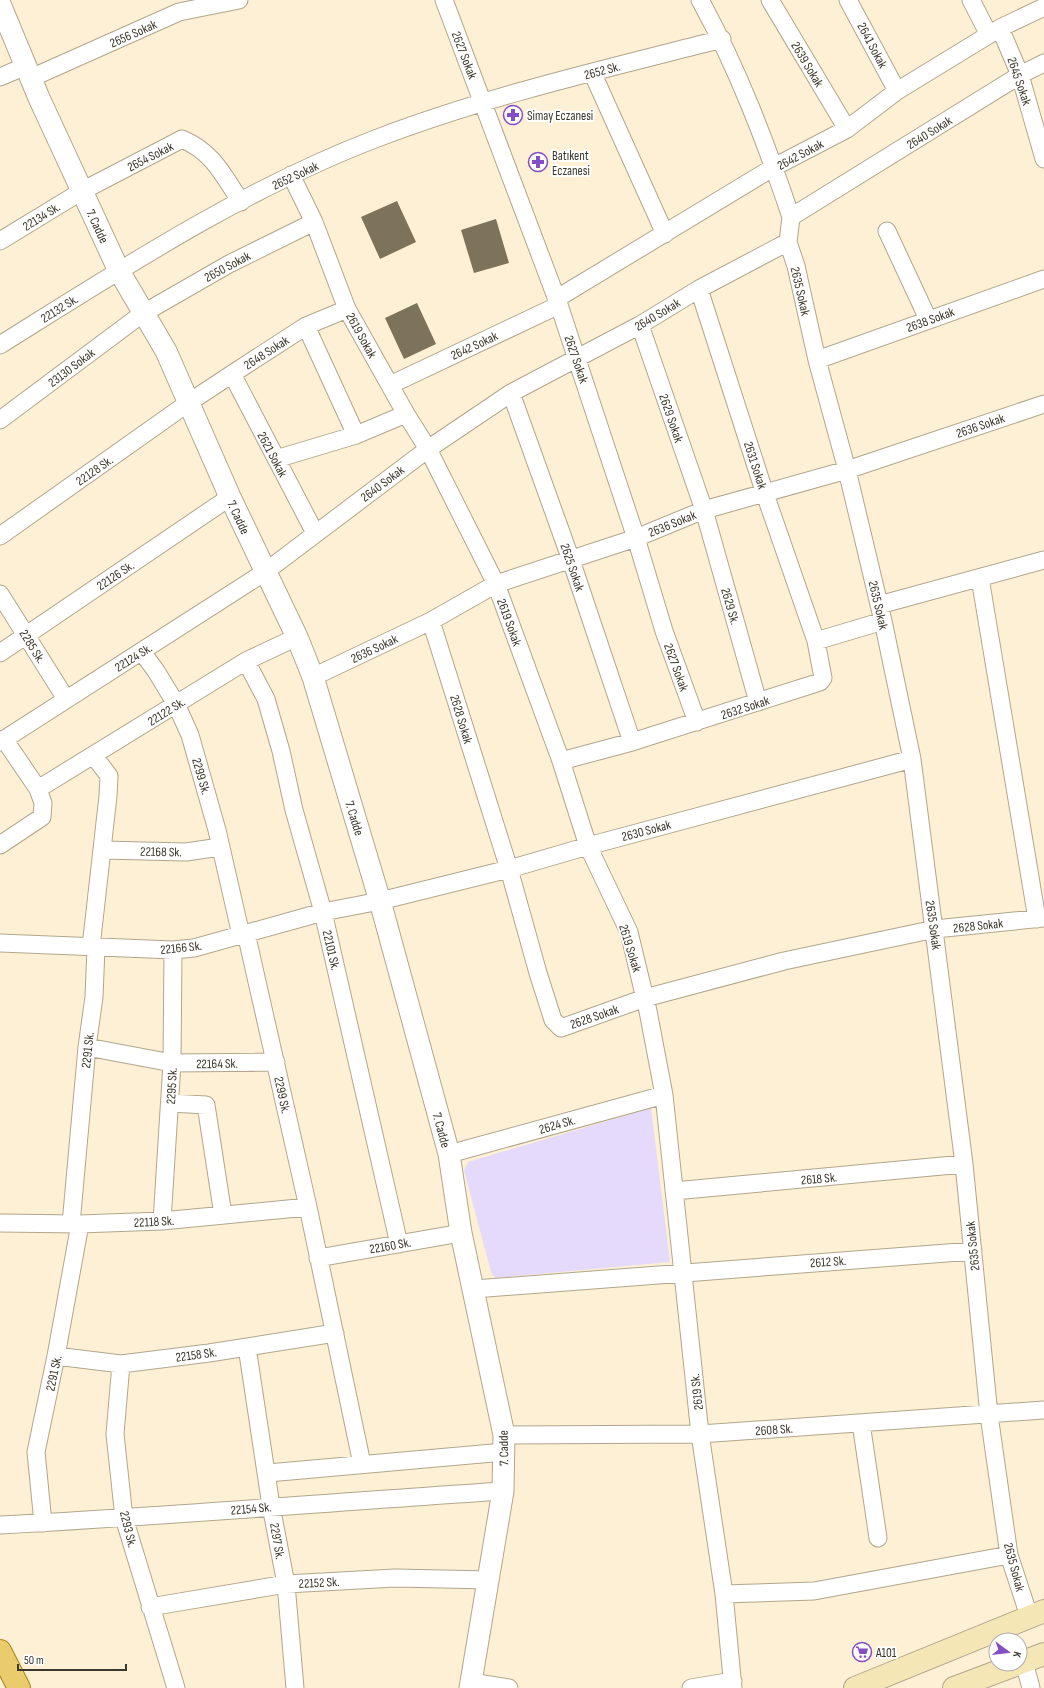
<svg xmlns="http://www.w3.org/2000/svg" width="1044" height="1688" viewBox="0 0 1044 1688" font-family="'Sofia Sans Condensed',sans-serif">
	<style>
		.green { fill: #e5d9fc }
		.building { fill: #7d725a }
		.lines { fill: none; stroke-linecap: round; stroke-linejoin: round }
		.minor-casing { stroke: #b1a68c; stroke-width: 19 }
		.tertiary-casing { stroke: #b1a68c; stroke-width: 23 }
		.secondary-casing { stroke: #b1a68c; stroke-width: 24 }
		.primary-casing { stroke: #a58217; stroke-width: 24 }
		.minor { stroke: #fff; stroke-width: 17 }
		.tertiary { stroke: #fff; stroke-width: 21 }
		.secondary { stroke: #f5e6b6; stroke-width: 22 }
		.primary { stroke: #ebcc6d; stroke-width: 22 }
		.labels { text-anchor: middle; stroke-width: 4; stroke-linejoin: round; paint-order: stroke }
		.street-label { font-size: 13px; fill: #3b372c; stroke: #fff }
		.poi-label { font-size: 13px; fill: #3b372c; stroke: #fff; text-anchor: start }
	</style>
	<rect width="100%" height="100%" fill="#fdf0d5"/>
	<path class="green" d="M651,1108L670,1262L495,1278L491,1272L464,1170L468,1162Z"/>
	<path class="building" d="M397,201L416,242L380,259L361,217Z
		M496,219L509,263L474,273L461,230Z
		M417,303L436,344L404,359L385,318Z"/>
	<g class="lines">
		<g class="minor-casing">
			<path id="minor" d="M444,0L559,305L636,538L664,631L697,722
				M700,0C738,69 766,143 791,217
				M770,0L847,129
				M848,0L897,91
				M971,0L989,35
				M1000,28L1020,75L1044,159
				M592,72L665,234
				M0,77L26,66
				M31,78L179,12L239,0
				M291,175L314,222L347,309L406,414L428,449L496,584L561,761L588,846L629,932L648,1011L664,1095L700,1434L724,1594L733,1688
				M887,231L928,319
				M0,241L82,191L182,139C213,152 223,175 241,202
				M788,242L796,266L817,360L847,470L883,621L912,759L964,1164L989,1415L1009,1555L1029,1616
				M556,299L774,167L847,129L897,91L1000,28L1044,7
				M640,325L704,510L758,702
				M306,326L356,435
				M0,345C120,270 242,190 375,139C487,96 605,69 722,39
				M817,360L1044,279
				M232,374L315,533
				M390,385L559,305
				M511,393L571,560L632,742
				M0,420L142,314L229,264L314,222
				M276,459L356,435L406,414
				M0,536L188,403L232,374L306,326L347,309
				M980,578L1037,919
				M0,594L66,699
				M879,605L1044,560
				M431,621L509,869L538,973L553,1020L561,1028L645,998L784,961L935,929L1044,918
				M816,641L883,621
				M142,652L156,671L176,704L190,735L217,830L241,935
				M0,653L230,497
				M246,661L266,699L281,751L294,810L323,912L399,1244
				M313,677L431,621L496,584L636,538L704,510L847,470L1044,404
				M0,742L265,572L428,449L511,393L640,325L699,289L788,242L791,217L1020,75L1044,63
				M561,761L632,742L820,682L823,678L816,641L765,494L699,289
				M38,789L246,661L297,637
				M0,845L42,817L43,803L38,789L4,739
				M102,850L186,852L220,847
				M246,933L308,1207L362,1464
				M0,943L173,950L194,948L323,912L380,901L509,869L588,846L912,759
				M91,947L108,796L109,776L94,756
				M87,1047L172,1063L276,1062
				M170,1103L206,1105L223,1215
				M449,1154L664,1095
				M674,1191L964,1164
				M162,1221L172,1063L173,950
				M0,1223L80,1224L162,1221L308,1207
				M71,1224L87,1047L94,997L96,948
				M318,1258L461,1233
				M474,1289L973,1251
				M247,1347L271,1506L286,1584L295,1688
				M56,1356L121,1364L209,1353L335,1333
				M121,1364L115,1434L124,1518L176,1688
				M861,1423L878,1538
				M504,1435L700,1434L1044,1410
				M268,1473L504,1452
				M43,1523L36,1452L56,1356L80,1224
				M0,1525C168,1516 335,1502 503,1491
				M724,1594L814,1591L1009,1555
				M150,1607L286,1584L395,1578L489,1580
				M1024,1662L1031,1688
				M471,1682L509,1688
				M691,1688L733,1681"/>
		</g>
		<g class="tertiary-casing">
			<path id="tertiary" d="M0,4L39,98L119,271L166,351L230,497L297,637L313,677L380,901L449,1154L461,1233L504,1435L503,1491L470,1688"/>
		</g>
		<g class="secondary-casing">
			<path id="secondary" d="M1020,1663L1044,1654
				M855,1688L1044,1611
				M954,1688L1018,1664"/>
		</g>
		<g class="primary-casing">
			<path id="primary" d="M0,1651L19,1688"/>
		</g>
		<use href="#minor" class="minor"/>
		<use href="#tertiary" class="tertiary"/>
		<use href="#secondary" class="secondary"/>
		<use href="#primary" class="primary"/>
	</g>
	<defs>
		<g id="pharmacy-ring" transform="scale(1)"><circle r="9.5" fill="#fff" stroke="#844ec6" stroke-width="1.5"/><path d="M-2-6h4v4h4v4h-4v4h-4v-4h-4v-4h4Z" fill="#844ec6"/></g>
		<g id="supermarket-ring" transform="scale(1)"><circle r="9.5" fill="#fff" stroke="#844ec6" stroke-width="1.5"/><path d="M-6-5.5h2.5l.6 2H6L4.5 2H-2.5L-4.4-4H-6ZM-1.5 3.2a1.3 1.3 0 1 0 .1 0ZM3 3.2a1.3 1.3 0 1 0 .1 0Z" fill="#844ec6"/></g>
	</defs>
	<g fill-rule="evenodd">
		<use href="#pharmacy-ring" x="513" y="115"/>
		<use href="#pharmacy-ring" x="538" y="162"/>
		<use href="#supermarket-ring" x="862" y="1652"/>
	</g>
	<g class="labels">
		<g class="street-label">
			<text transform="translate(133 33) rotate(-24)" y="5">2656 Sokak</text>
			<text transform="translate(873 45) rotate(62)" y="5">2641 Sokak</text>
			<text transform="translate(465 55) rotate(69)" y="5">2627 Sokak</text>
			<text transform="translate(808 64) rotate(59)" y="5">2639 Sokak</text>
			<text transform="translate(602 70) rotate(-15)" y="5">2652 Sk.</text>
			<text transform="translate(1020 81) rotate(71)" y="5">2645 Sokak</text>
			<text transform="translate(929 132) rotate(-32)" y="5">2640 Sokak</text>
			<text transform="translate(800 154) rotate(-28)" y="5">2642 Sokak</text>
			<text transform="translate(150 156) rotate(-27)" y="5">2654 Sokak</text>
			<text transform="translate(295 175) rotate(-25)" y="5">2652 Sokak</text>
			<text transform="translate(41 216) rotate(-32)" y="5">22134 Sk.</text>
			<text transform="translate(98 226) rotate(65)" y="5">7. Cadde</text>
			<text transform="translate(227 266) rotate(-28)" y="5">2650 Sokak</text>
			<text transform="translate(801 291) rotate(77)" y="5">2635 Sokak</text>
			<text transform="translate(59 308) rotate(-32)" y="5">22132 Sk.</text>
			<text transform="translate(657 314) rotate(-31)" y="5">2640 Sokak</text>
			<text transform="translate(930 319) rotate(-20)" y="5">2638 Sokak</text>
			<text transform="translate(362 335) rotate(61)" y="5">2619 Sokak</text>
			<text transform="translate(474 345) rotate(-25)" y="5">2642 Sokak</text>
			<text transform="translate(266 352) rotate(-33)" y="5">2648 Sokak</text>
			<text transform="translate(577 359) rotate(71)" y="5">2627 Sokak</text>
			<text transform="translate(71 367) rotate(-37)" y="5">23130 Sokak</text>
			<text transform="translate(672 418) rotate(71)" y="5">2629 Sokak</text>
			<text transform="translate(980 425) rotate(-19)" y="5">2636 Sokak</text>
			<text transform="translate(273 454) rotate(62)" y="5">2621 Sokak</text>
			<text transform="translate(756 465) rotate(72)" y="5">2631 Sokak</text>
			<text transform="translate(94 470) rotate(-35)" y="5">22128 Sk.</text>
			<text transform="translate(382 483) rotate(-37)" y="5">2640 Sokak</text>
			<text transform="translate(239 517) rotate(65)" y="5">7. Cadde</text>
			<text transform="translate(672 523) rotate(-22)" y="5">2636 Sokak</text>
			<text transform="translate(573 567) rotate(71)" y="5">2625 Sokak</text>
			<text transform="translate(115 575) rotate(-34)" y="5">22126 Sk.</text>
			<text transform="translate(879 605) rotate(77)" y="5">2635 Sokak</text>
			<text transform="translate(731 606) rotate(74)" y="5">2629 Sk.</text>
			<text transform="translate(510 622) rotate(70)" y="5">2619 Sokak</text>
			<text transform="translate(33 646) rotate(58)" y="5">2285 Sk.</text>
			<text transform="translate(374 648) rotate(-25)" y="5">2636 Sokak</text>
			<text transform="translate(133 657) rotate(-32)" y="5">22124 Sk.</text>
			<text transform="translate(677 667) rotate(70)" y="5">2627 Sokak</text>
			<text transform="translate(745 707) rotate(-18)" y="5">2632 Sokak</text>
			<text transform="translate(166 711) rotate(-32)" y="5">22122 Sk.</text>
			<text transform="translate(462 719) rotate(73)" y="5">2628 Sokak</text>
			<text transform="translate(202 776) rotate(74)" y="5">2299 Sk.</text>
			<text transform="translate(355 818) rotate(73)" y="5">7. Cadde</text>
			<text transform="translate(646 830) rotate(-15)" y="5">2630 Sokak</text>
			<text transform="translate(161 851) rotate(1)" y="5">22168 Sk.</text>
			<text transform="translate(934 925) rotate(82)" y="5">2635 Sokak</text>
			<text transform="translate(978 925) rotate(-6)" y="5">2628 Sokak</text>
			<text transform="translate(181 947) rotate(-6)" y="5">22166 Sk.</text>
			<text transform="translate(631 948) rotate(73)" y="5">2619 Sokak</text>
			<text transform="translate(332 950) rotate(77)" y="5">22101 Sk.</text>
			<text transform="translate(594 1016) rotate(-19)" y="5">2628 Sokak</text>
			<text transform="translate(87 1050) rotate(-84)" y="5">2291 Sk.</text>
			<text transform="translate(217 1063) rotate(-1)" y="5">22164 Sk.</text>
			<text transform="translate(171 1086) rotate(-87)" y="5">2295 Sk.</text>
			<text transform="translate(283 1095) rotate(78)" y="5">2299 Sk.</text>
			<text transform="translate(557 1124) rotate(-16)" y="5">2624 Sk.</text>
			<text transform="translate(442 1130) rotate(75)" y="5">7. Cadde</text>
			<text transform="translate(819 1178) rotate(-5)" y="5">2618 Sk.</text>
			<text transform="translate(154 1221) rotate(-3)" y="5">22118 Sk.</text>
			<text transform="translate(390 1245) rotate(-10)" y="5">22160 Sk.</text>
			<text transform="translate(972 1246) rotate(-96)" y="5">2635 Sokak</text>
			<text transform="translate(828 1261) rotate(-4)" y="5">2612 Sk.</text>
			<text transform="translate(196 1354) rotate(-8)" y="5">22158 Sk.</text>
			<text transform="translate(53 1373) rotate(-78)" y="5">2291 Sk.</text>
			<text transform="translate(696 1392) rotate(-96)" y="5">2619 Sk.</text>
			<text transform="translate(774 1429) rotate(-4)" y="5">2608 Sk.</text>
			<text transform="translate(503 1448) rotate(-91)" y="5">7. Cadde</text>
			<text transform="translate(251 1508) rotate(-5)" y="5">22154 Sk.</text>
			<text transform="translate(129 1529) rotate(76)" y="5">2293 Sk.</text>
			<text transform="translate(278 1541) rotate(80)" y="5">2297 Sk.</text>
			<text transform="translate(1015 1567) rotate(75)" y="5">2635 Sokak</text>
			<text transform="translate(319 1582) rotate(-3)" y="5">22152 Sk.</text>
		</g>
		<g class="poi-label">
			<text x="527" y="120">Simay Eczanesi</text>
			<text x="552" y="160">Batıkent<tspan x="552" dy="15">Eczanesi</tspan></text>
			<text x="876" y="1657">A101</text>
		</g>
	</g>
	<g transform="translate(1008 1652) rotate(105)"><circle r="19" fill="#ffffff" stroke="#b1afab"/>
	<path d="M0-3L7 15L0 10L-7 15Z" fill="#844ec6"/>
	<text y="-6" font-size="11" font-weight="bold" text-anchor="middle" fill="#3b372c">K</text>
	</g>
	<path d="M18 1664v6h108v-6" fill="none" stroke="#3b372c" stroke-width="2"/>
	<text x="24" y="1664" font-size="12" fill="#3b372c" stroke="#ffffff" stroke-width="3" paint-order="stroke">50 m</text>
</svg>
